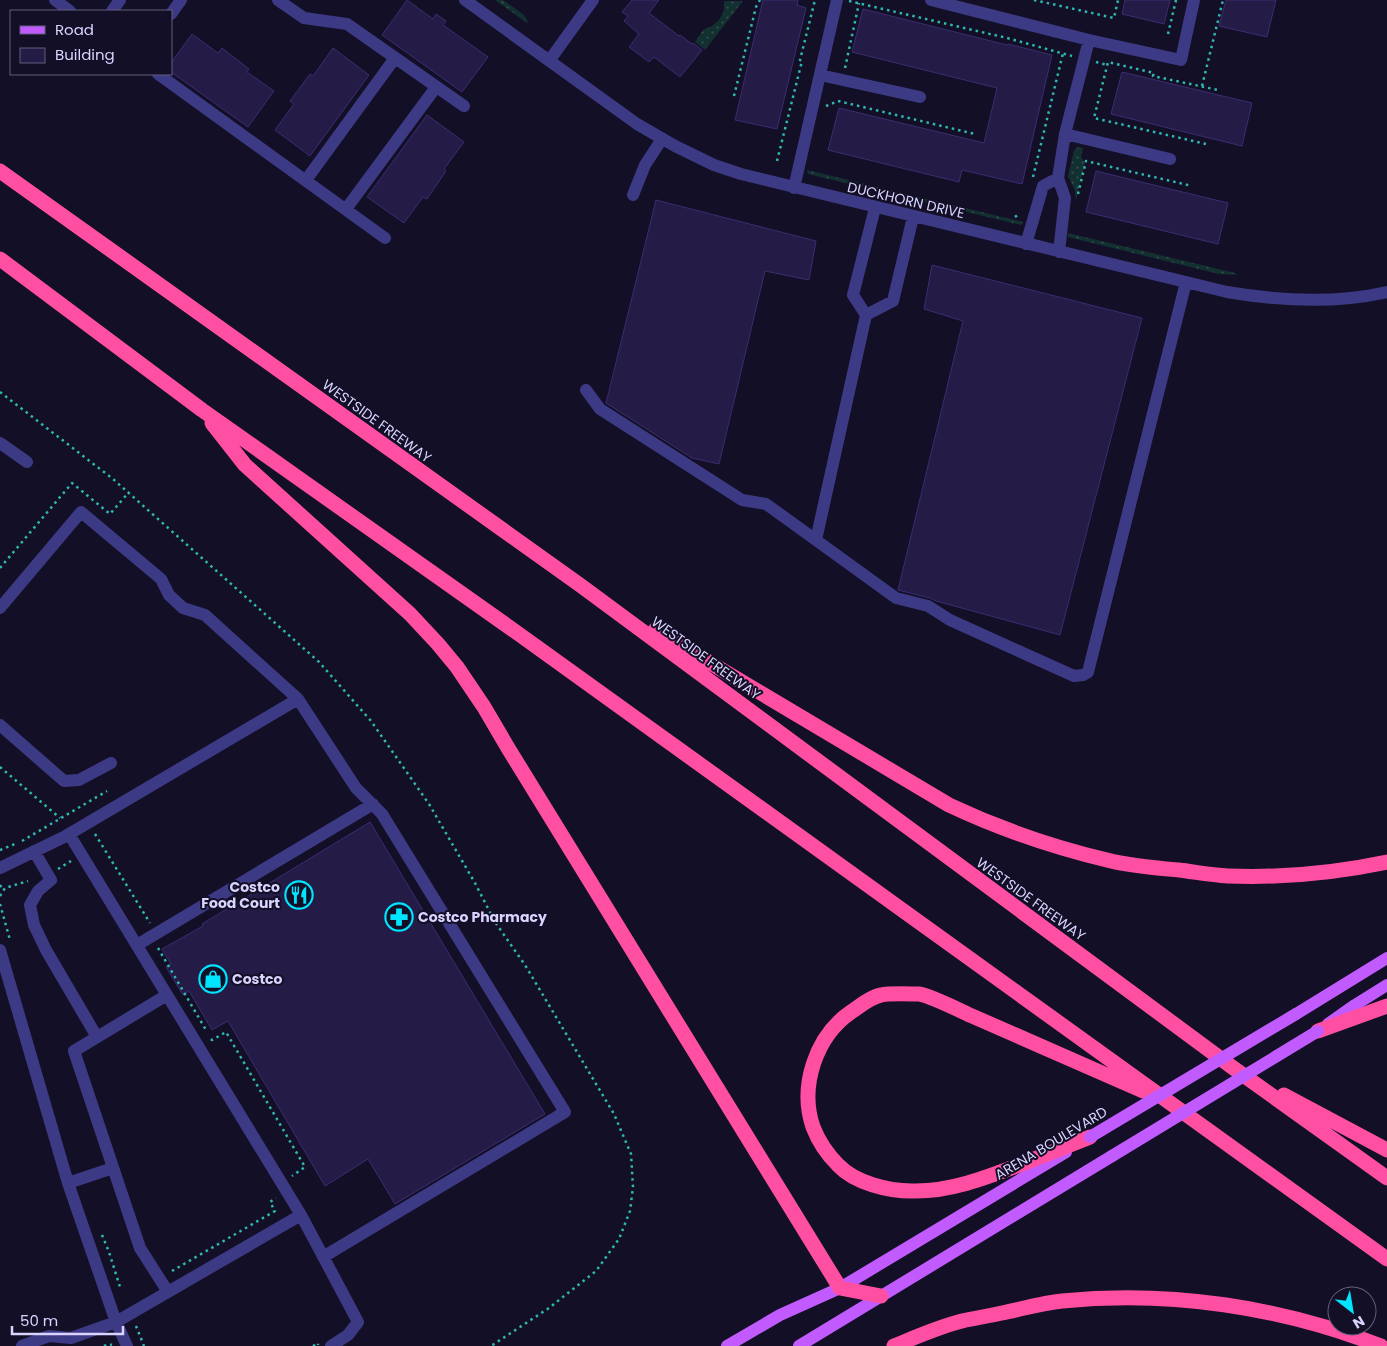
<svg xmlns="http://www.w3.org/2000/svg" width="1387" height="1346" viewBox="0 0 1387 1346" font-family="Poppins,sans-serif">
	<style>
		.grass { fill: url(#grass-dots) }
		.building { fill: #241b47; stroke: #3b2d73 }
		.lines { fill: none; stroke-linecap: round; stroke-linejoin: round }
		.path { stroke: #2fb8b0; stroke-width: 2.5; stroke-dasharray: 2.5 4; stroke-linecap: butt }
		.minor { stroke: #3d3a85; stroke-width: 12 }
		.major { stroke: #c25bff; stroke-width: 12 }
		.highway { stroke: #ff4fa3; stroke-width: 15 }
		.major-bridge { stroke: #c25bff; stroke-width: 12 }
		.labels { text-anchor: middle; stroke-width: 4; stroke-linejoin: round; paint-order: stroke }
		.street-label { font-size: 14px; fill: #d9d4ff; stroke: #130f26 }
		.poi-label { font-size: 14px; font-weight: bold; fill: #d9d4ff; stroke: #130f26; text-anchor: start }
	</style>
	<defs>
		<pattern id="grass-dots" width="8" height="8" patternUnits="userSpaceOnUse" patternTransform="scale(1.25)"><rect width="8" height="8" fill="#12302f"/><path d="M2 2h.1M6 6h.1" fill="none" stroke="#344d4e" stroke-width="1.8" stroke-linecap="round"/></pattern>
	</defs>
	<rect width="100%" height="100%" fill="#130f26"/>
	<path class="grass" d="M495,0H503L524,15L528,22L527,23Z
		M724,1H743L705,50L695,42L703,30L712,26L719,20L724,11Z
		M1079,147L1083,148L1081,157L1085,163L1076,200L1075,191L1068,176L1074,151L1076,148Z
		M807,170L1023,222L1021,225L808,174Z
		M1068,233L1235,273L1237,275L1219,274L1068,237Z"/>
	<path class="building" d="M407,0L433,19L436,14L446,21L443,25L488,57L462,92L382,35Z
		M632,0H659L649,13L679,36L680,35L692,44L693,43L702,50L680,77L654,57L649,62L629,47L639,34L624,21L628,16L622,12Z
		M763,0H798L797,5L806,8L777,129L735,120Z
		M1125,0H1170L1164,24L1122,14Z
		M1226,0H1276L1267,37L1219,26Z
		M863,9L1007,45L1008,44L1052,55L1022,184L962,170L959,182L828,150L839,108L984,143L997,88L852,52Z
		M192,34L218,53L222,48L249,69L247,72L274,91L248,127L171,72V63Z
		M333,48L369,75L310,156L275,130L294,104L290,101L310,74L313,76Z
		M1122,72L1252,103L1242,146L1111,114Z
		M427,115L464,142L444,169L446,171L427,199L423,197L404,223L367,197Z
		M1096,171L1228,203L1218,244L1086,212Z
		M656,200L816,241L809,280L765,271L719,464L692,458L606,403Z
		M932,265L1142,318L1060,635L936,601L930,598L898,590L963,321L924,309Z
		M370,822L545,1114L395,1204L368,1159L325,1186L228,1021L212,1030L189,991L183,995L166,967L171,964L162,949L203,926L202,924Z"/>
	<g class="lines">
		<path class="path" d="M1034,0L1114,18L1118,0
			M849,1L1007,38L1072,56
			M1168,34L1176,0
			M1096,62L1107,65
			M845,68L859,3
			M1202,86L1223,0
			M734,96L756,7L760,0
			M826,106L838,101L975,134
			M1206,144L1094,118L1108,62L1154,73L1153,76L1218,90
			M777,161L802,61L800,60L815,0
			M1033,177L1063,53
			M1078,194L1086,161L1192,186
			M1015,217L1020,213
			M0,392L113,479L319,662L371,721L429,804L475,883L495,922L525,965L614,1114L631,1154L633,1187L630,1211L619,1239L596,1271L549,1308L491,1346
			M0,568L72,483L110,514L129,492
			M0,767L60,818
			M95,834L150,923
			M22,841L107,791
			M0,850L15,844
			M58,869L71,861
			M0,885L3,890
			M0,896L5,888L28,881
			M0,904L10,940
			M158,948L206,1030
			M211,1039L212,1040L226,1032L305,1167L292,1176
			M102,1235L109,1252L120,1287
			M172,1271L275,1211L270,1202L276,1198
			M136,1326L144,1346
			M104,1346L109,1344L112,1345
			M313,1346L318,1343V1345"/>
		<path class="minor" d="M55,0L70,11
			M278,0L304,18L347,24L464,106
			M465,0L637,124L675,146L714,165L741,174L1227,292C1280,301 1334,304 1387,292
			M931,0L1089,40
			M112,11L120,0
			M171,14L181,0
			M549,61L593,0
			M158,74L385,238
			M820,75L920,97
			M1065,134L1170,159
			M1058,178L1065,134L1089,40L1181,60L1194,0
			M306,180L395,58
			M794,188L837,0
			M633,195L645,165L662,139
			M346,209L436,87
			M1026,244L1043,186L1058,178L1065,198L1059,252
			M866,315L893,301L913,217
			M586,390L600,409L742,500L766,504L896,598L928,606L950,620L1074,676L1083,675L1088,672L1186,282
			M0,443L27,462
			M816,540L866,315L853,295L875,208
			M0,608L81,512L161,579L169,595L183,608L205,615L298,699
			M0,725L64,781L79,780L111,763
			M69,834L301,1215
			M34,851L51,880L38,891L30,905L34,925L46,950L97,1037
			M0,868L64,837L298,699L356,788L382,814L565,1112L323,1257
			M137,945L373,804
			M0,950L68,1183L116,1322L127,1346
			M167,995L74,1051L140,1248L168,1292
			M68,1183L113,1168
			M22,1346L49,1336L71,1338L116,1322L301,1215L358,1322L348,1335L331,1346"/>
		<path class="major" d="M1296,1014L1387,958
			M1328,1024L1355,1005L1387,985
			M727,1346L780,1315L840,1288L1066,1152
			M799,1346L1112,1156"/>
		<path class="highway" d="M0,171L580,585L1232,1067L1387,1178
			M0,259L202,410L516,632L1387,1259
			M212,423L245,465L410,614L438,644L457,667L484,707L508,748L840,1288L881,1296
			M655,630L949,805C1000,829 1052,847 1107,860C1130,866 1155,868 1179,870C1195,872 1211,875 1228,876C1281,878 1335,873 1387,862
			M1318,1031L1387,1006
			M1284,1095L1387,1150
			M1090,1137C1067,1146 1045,1155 1022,1164C988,1177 950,1192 912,1191C888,1191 855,1183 838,1165C828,1155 818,1140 813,1127C799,1086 816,1036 851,1012C860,1006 870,997 881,995C889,993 911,994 919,994C929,995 961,1011 972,1016C1029,1041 1086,1066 1143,1091
			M894,1346C916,1337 938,1327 962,1321C975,1318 989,1316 1002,1313C1022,1309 1042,1303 1062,1301C1170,1290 1280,1307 1381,1346"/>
		<path class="major-bridge" d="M1090,1137L1296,1014
			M1112,1156L1318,1031"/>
	</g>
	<defs>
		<g id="restaurant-ring" transform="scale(1.4375)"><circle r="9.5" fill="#130f26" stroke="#00e5ff" stroke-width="1.5"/><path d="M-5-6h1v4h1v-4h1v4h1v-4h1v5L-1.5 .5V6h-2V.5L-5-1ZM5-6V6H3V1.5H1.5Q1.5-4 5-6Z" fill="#00e5ff"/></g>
		<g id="pharmacy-ring" transform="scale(1.4375)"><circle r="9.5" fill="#130f26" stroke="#00e5ff" stroke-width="1.5"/><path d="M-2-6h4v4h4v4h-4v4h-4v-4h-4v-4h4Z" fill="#00e5ff"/></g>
		<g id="shop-ring" transform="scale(1.4375)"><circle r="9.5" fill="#130f26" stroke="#00e5ff" stroke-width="1.5"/><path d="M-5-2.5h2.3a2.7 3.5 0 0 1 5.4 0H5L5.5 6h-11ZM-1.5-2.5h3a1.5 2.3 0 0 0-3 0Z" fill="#00e5ff"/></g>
	</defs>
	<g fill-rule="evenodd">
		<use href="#restaurant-ring" x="299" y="895"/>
		<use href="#pharmacy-ring" x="399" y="917"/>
		<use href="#shop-ring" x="213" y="979"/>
	</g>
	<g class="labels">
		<g class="street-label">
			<text transform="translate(906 200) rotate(13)" y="5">DUCKHORN DRIVE</text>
			<text transform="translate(377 421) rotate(36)" y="5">WESTSIDE FREEWAY</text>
			<text transform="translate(706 658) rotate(36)" y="5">WESTSIDE FREEWAY</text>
			<text transform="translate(1031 899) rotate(36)" y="5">WESTSIDE FREEWAY</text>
			<text transform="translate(1051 1143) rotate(-31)" y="5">ARENA BOULEVARD</text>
		</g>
		<g class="poi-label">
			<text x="280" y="892" text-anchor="end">Costco<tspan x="280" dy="16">Food Court</tspan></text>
			<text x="418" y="922">Costco Pharmacy</text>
			<text x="232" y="984">Costco</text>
		</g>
	</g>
	<rect x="10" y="10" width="162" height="65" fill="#130f26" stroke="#625e7d"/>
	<rect x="20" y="26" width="25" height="8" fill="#c25bff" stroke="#625e7d"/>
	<text x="55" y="35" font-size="15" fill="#d9d4ff">Road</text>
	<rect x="20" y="48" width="25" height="15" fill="#241b47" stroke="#625e7d"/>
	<text x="55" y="60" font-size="15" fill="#d9d4ff">Building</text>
	<g transform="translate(1352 1311) rotate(149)"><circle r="24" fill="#130f26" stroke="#625e7d"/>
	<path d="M0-4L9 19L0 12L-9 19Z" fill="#00e5ff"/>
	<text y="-8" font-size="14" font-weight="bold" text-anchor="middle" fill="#d9d4ff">N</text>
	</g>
	<path d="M12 1326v8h111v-8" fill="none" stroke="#d9d4ff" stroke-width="2.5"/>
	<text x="20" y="1326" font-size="15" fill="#d9d4ff" stroke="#130f26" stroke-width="4" paint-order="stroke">50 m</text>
</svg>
